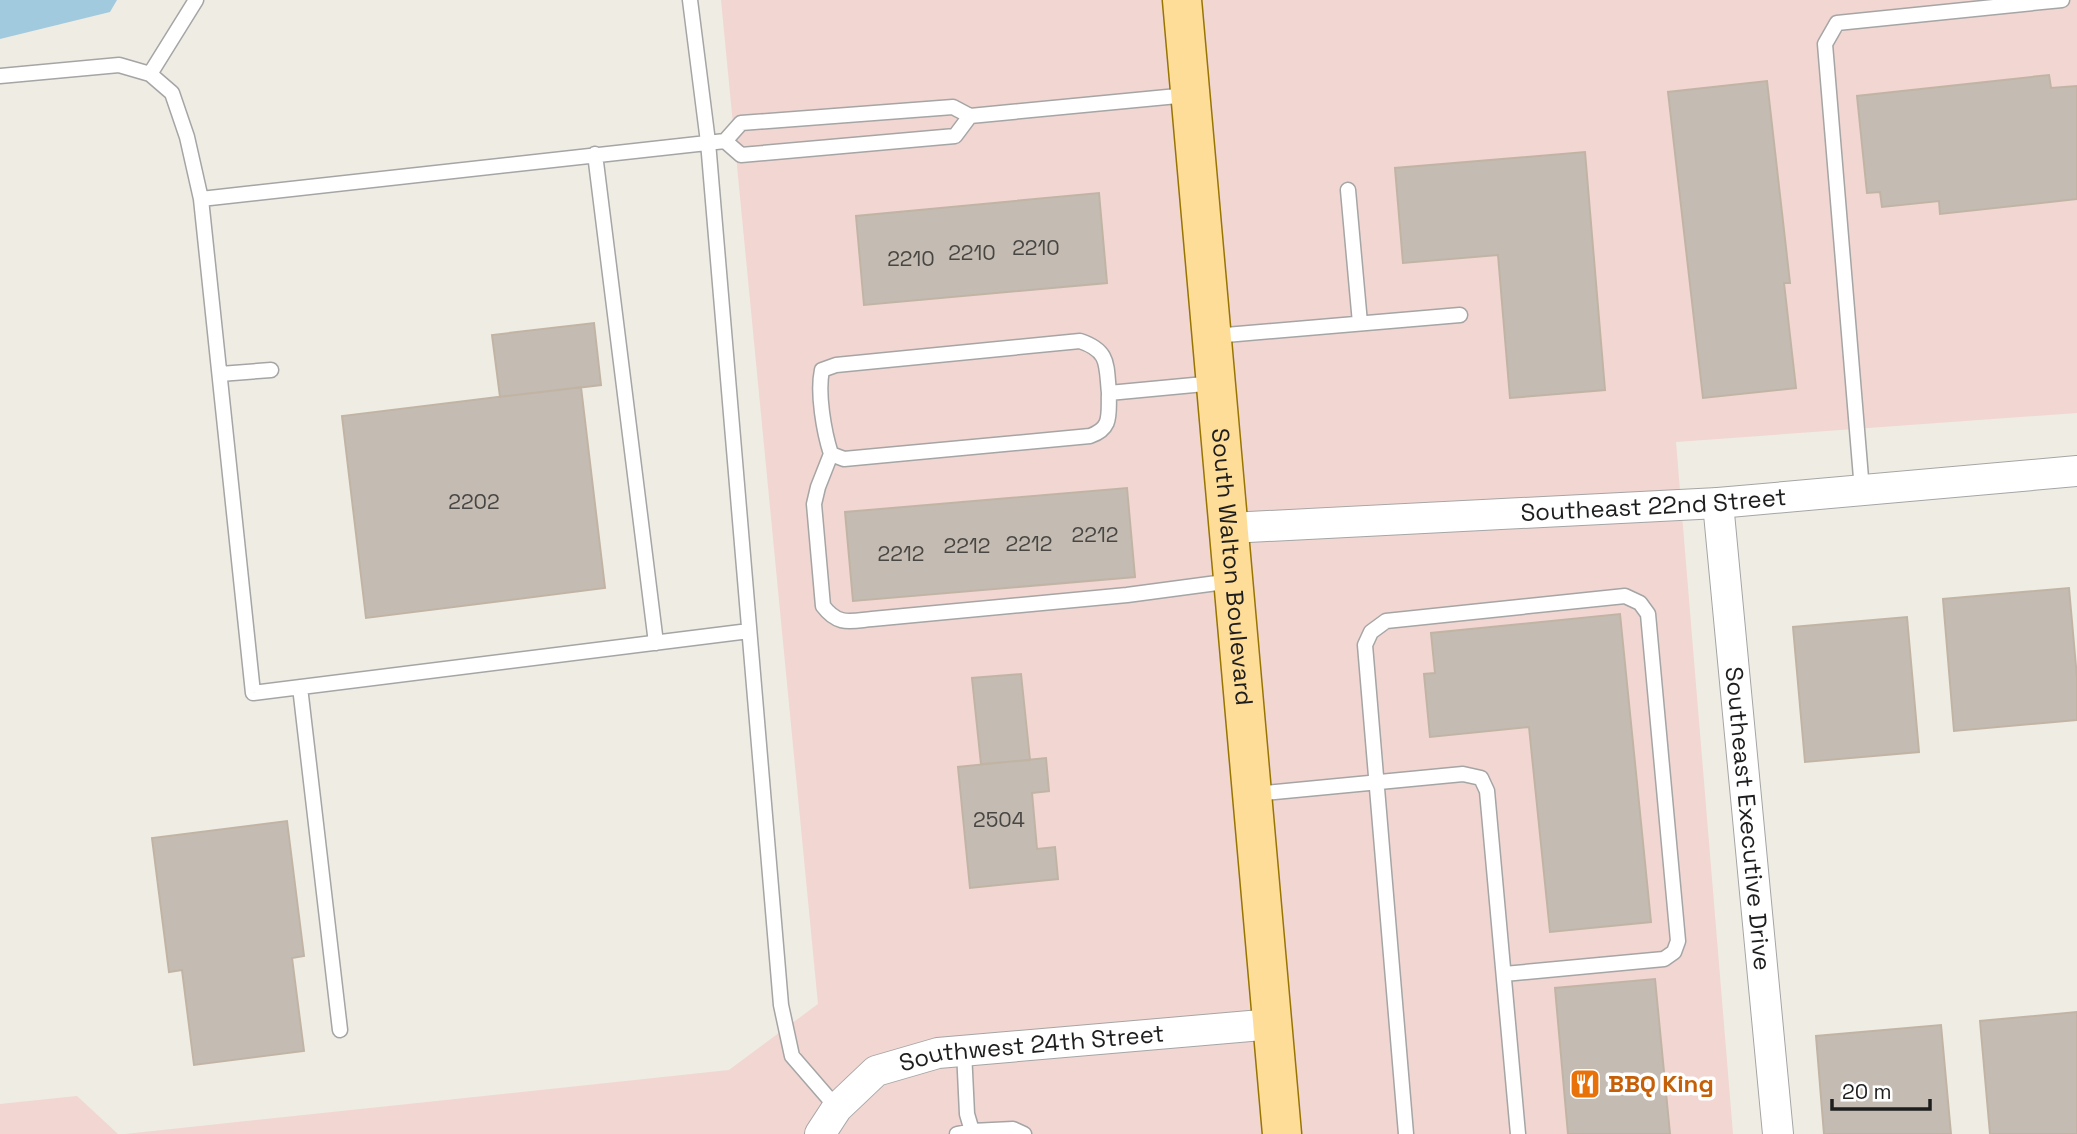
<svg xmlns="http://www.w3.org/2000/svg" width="2077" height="1134" viewBox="0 0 2077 1134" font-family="'Space Grotesk',sans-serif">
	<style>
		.commercial { fill: #f1d6d2 }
		.water { fill: #a2cade }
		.building { fill: #c4bcb3; stroke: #c1b4a5; stroke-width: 2 }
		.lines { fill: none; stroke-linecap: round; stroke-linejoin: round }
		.service-casing { stroke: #a5a5a5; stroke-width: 17 }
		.minor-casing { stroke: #a5a5a5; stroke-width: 32 }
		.primary-casing { stroke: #977500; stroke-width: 41 }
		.service { stroke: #fff; stroke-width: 14 }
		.minor { stroke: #fff; stroke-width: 30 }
		.primary { stroke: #fedd99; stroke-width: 38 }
		.labels { text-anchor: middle; stroke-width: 7; stroke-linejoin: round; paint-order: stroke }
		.number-label { font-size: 21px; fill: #484643 }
		.street-label { font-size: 24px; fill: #1e1e1e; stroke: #fff }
		.food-label { font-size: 24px; font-weight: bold; fill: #c56008; stroke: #fff; text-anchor: start }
	</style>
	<rect width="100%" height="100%" fill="#efece3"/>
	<path class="commercial" d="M721,0H2077V413L1676,442L1733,1134H125L729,1070L818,1004Z
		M77,1096L118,1134H0V1104Z"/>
	<path class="water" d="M0,0H117L110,12L0,39Z"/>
	<path class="building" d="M2049,75L2051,88L2077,86V199L1940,214L1939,201L1882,207L1880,192L1867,193L1857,96Z
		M1767,81L1790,283H1784L1796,388L1703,398L1668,92Z
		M1585,152L1605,390L1510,398L1498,255L1403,263L1395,168Z
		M1099,193L1107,283L864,305L856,216Z
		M594,323L601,385L500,397L492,335Z
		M581,387L605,588L366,618L342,416Z
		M1127,488L1135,577L853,601L845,512Z
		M2069,588L2077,678V720L1954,731L1943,599Z
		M1620,614L1651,922L1550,932L1529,727L1430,737L1424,674L1435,673L1431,633Z
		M1907,617L1919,752L1805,762L1793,627Z
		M1021,674L1030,760L981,764L972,678Z
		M1046,758L1049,791L1032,793L1037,849L1055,847L1058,879L970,888L958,767Z
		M287,821L304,956L292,958L304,1051L194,1065L182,970L169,972L152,838Z
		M1655,979L1670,1134H1568L1555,988Z
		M2077,1012V1134H1990L1980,1021Z
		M1941,1025L1951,1134H1824L1816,1036Z"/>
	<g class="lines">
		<g class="service-casing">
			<path id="service" d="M690,0L708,142L781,1005L792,1056L837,1108
				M150,74L196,0
				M0,76L119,65L150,74L172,93L187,137L201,199L725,141
				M725,141L741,123L953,107L970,116L1188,95
				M725,141L741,155L955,136L970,116
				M595,154L656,643
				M1348,190L1360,323
				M201,199L253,693L749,631
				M1214,336L1460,315
				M220,374L271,370
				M1109,393C1108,414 1113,428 1090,436L844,459L831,454C824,432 817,393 822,370L836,365L1080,341C1110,351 1106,365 1109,393L1215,383
				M831,454L818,487L814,504L823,606C838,626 850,621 872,619L1127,595L1232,581
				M1862,490L1825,44L1837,23L2062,0
				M300,687L340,1030
				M1255,794L1463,774L1481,778L1487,791L1518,1134
				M964,1051L967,1114L972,1131L1013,1129L1024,1134
				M957,1134L972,1131
				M1406,1134L1365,645L1371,632L1386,621L1625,596L1640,603L1648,614L1678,941L1674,952L1664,959L1504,974"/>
		</g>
		<g class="minor-casing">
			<g id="minor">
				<path id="s1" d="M1718,503L1778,1134"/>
				<path id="s2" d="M1230,528L1718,503L2077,471"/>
				<path id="s3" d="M820,1134L837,1108L876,1071L938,1053L1273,1024"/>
			</g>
		</g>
		<g class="primary-casing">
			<g id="primary">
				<path id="s4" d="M1182,0L1282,1134"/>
			</g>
		</g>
		<use href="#service" class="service"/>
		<use href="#minor" class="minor"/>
		<use href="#primary" class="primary"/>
	</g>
	<defs>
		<g id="restaurant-square" transform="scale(1.575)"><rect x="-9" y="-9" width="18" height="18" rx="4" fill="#e8710a" stroke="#fff"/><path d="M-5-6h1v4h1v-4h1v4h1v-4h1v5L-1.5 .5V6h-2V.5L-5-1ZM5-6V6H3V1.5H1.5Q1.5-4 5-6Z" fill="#fff"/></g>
	</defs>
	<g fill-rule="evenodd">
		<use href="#restaurant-square" x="1585" y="1084"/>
	</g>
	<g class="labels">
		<g class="number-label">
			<text x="1036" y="255">2210</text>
			<text x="972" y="260">2210</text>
			<text x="911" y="266">2210</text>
			<text x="474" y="509">2202</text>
			<text x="1095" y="542">2212</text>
			<text x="1029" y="551">2212</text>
			<text x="967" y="553">2212</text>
			<text x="901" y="561">2212</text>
			<text x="999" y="827">2504</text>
		</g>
		<g class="street-label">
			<text dy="8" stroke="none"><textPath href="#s2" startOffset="424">Southeast 22nd Street</textPath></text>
			<text dy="8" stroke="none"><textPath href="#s4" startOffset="569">South Walton Boulevard</textPath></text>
			<text dy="8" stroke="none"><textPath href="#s1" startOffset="317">Southeast Executive Drive</textPath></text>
			<text dy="8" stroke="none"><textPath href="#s3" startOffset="243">Southwest 24th Street</textPath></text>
		</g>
		<g class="food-label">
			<text x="1608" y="1092">BBQ King</text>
		</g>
	</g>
	<path d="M1832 1099v10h98v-10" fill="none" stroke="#1e1e1e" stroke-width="3.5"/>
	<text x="1842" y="1099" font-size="21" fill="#1e1e1e" stroke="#ffffff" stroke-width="5" paint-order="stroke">20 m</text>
</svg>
